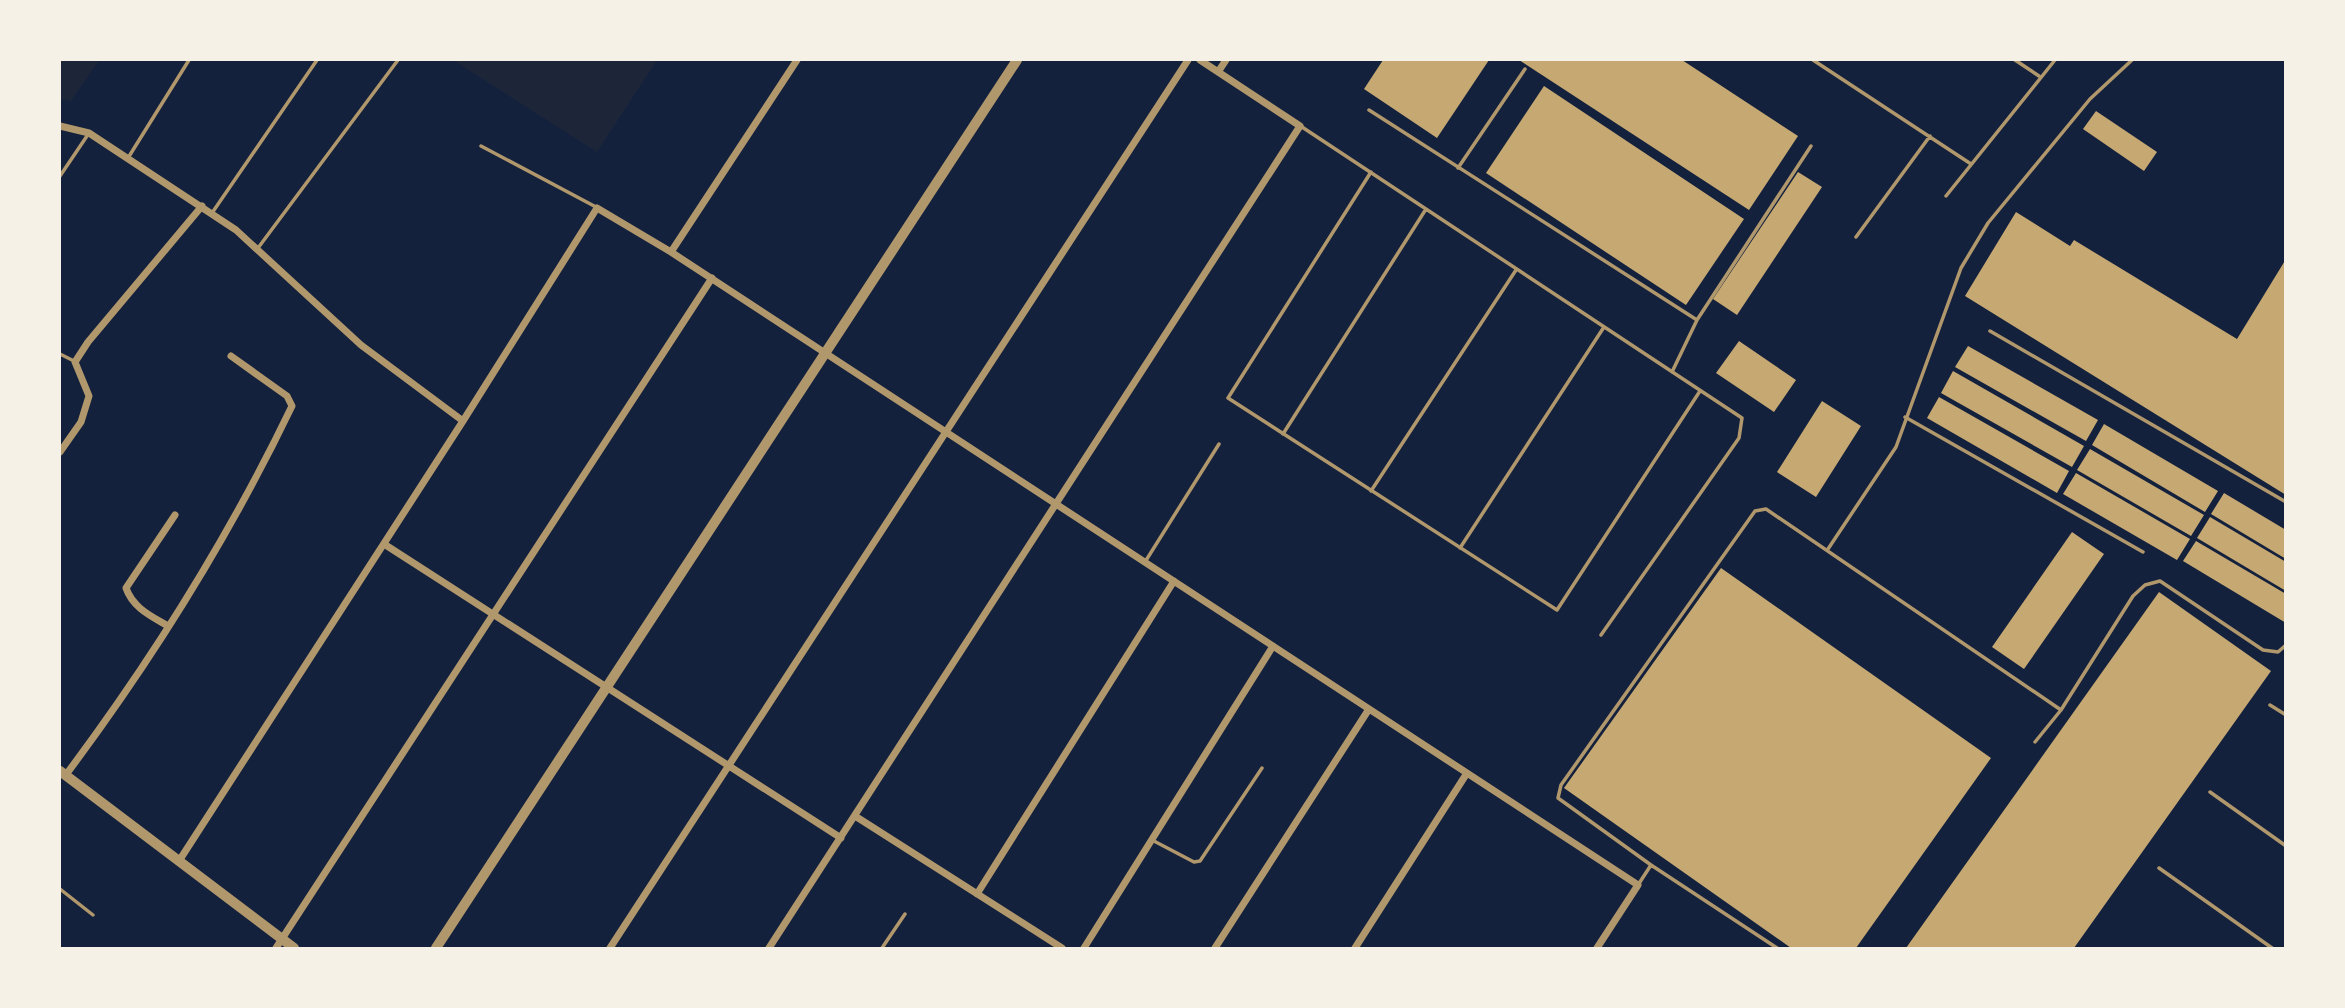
<svg xmlns="http://www.w3.org/2000/svg" width="2345" height="1008" viewBox="0 0 2345 1008" font-family="Georgia,serif">
	<style>
		.green { fill: #1d2539 }
		.building { fill: #c6a872 }
		.lines { fill: none; stroke-linecap: round; stroke-linejoin: round }
		.service { stroke: #b1986c; stroke-width: 3.5 }
		.minor { stroke: #b1986c; stroke-width: 7 }
		.tertiary { stroke: #b1986c; stroke-width: 10 }
	</style>
	<rect width="100%" height="100%" fill="#14213d"/>
	<path class="green" d="M60,60H99L71,101L60,99Z
		M453,60H657L597,152Z"/>
	<path class="building" d="M1383,60H1489L1437,138L1364,89Z
		M1519,60H1682L1798,136L1749,210Z
		M1544,86L1744,219L1686,305L1486,173Z
		M2096,111L2157,152L2144,171L2083,129Z
		M1798,172L1822,187L1737,315L1713,299Z
		M2016,212L2070,246L2074,240L2237,339L2286,259V495L1965,296Z
		M1739,341L1796,380L1774,412L1716,373Z
		M1968,346L2098,420L2086,441L1955,367Z
		M1953,371L2084,446L2072,467L1941,393Z
		M1939,397L2069,471L2057,493L1927,418Z
		M1822,401L1861,426L1816,497L1777,472Z
		M2104,424L2218,491L2205,512L2092,445Z
		M2090,449L2204,515L2191,536L2077,470Z
		M2076,473L2190,539L2177,560L2063,494Z
		M2224,493L2286,530V559L2211,514Z
		M2210,517L2286,562V591L2197,538Z
		M2072,532L2104,554L2024,669L1992,647Z
		M2196,541L2286,594V623L2183,561Z
		M1721,568L1991,758L1856,948H1791L1564,788Z
		M2159,592L2271,671L2074,948H1906Z"/>
	<g class="lines">
		<path class="service" d="M1813,60L1971,164
			M2015,60L2039,76
			M1369,110L1697,320
			M1302,127L1742,418L1739,438L1601,635
			M481,146L596,207
			M128,158L189,60
			M1458,168L1525,69
			M1371,172L1228,398L1557,610L1700,391
			M60,176L89,133
			M1946,196L2055,60
			M212,213L317,60
			M1856,237L1930,136
			M258,248L398,60
			M1990,331L2286,502
			M60,354L74,361
			M1672,372L1697,320L1811,146
			M1905,417L2143,552
			M1283,434L1426,209
			M1371,491L1516,270
			M1460,548L1604,327
			M1828,549L1896,447L1961,268L1988,223L2090,99L2132,60
			M1145,562L1219,444
			M2270,705L2286,715
			M2035,742L2061,710L2133,596L2145,585L2160,581L2263,650L2278,652L2286,645
			M2210,792L2286,846
			M1152,840L1194,862L1200,861L1262,768
			M1651,865L1777,948
			M2159,868L2272,948
			M1638,885L1651,865L1558,798L1561,785L1755,511L1766,509L2061,710
			M60,889L93,915
			M882,948L905,914"/>
		<path class="minor" d="M1218,72L1226,60
			M60,126L89,133L236,230L361,345L463,421
			M671,252L797,60
			M60,452L81,422L89,396L75,362L88,342L202,206
			M384,544L841,838
			M168,626C151,616 133,608 126,588L175,515
			M65,776C152,660 229,537 292,406L287,396L231,356
			M855,816L1062,948
			M179,861L463,421L597,208L671,252L1638,885L1597,948
			M977,894L1174,581
			M276,948L712,278
			M610,948L1188,60
			M769,948L1300,126L1200,60
			M1084,948L1273,646
			M1215,948L1369,709
			M1355,948L1467,773"/>
		<path class="tertiary" d="M60,771L294,948
			M436,948L1017,60"/>
	</g>
	<rect width="2345" height="1008" fill="none" stroke="#f6f1e7" stroke-width="122"/>
</svg>
